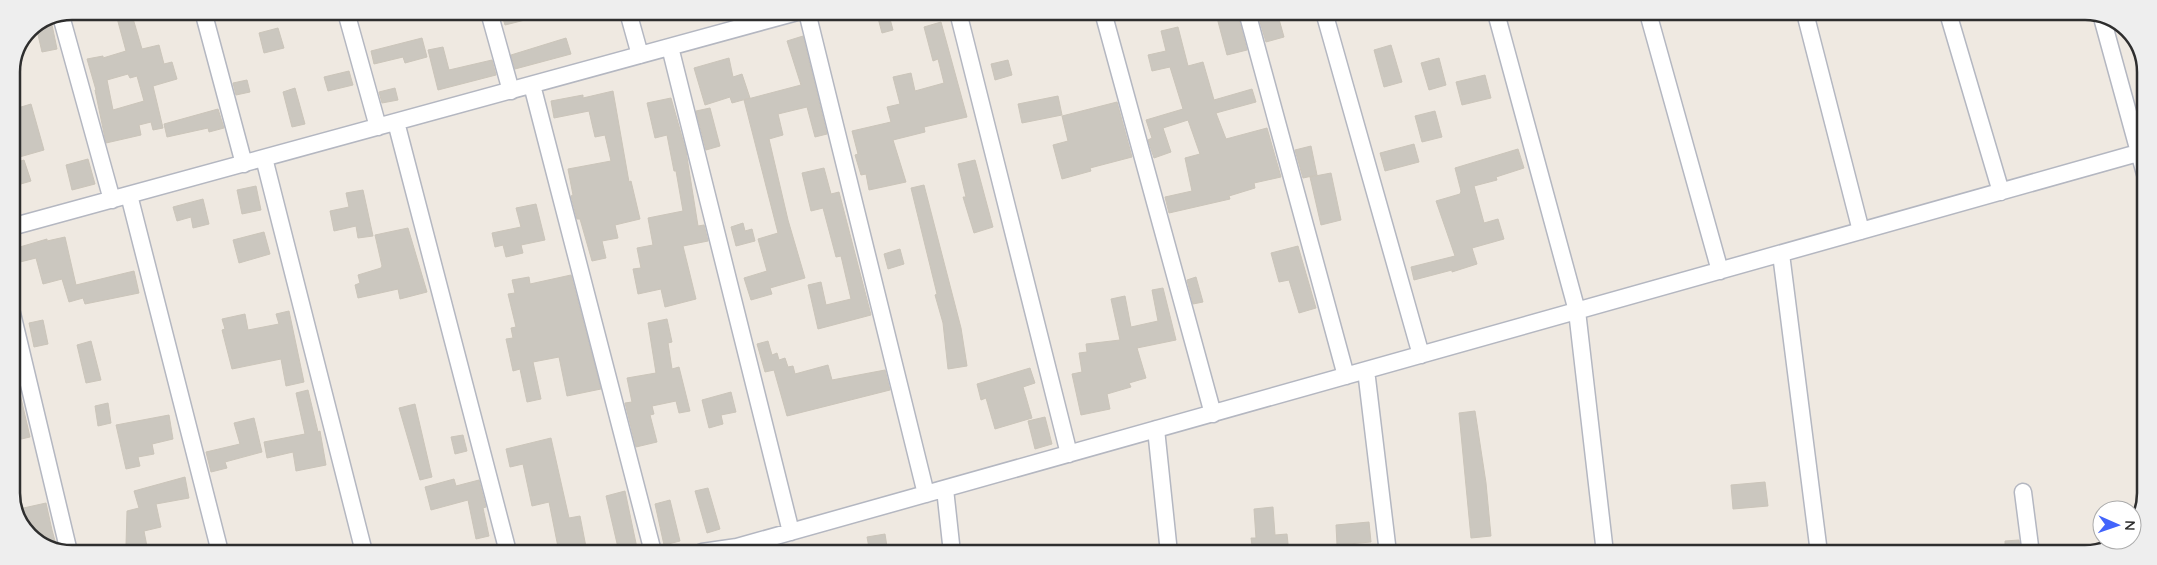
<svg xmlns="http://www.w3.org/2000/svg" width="2157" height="565" viewBox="0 0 2157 565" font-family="Quicksand,sans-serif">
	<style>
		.building { fill: #cbc7bf; stroke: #cbc5ba; fill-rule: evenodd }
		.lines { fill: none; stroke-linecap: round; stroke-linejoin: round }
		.minor-casing { stroke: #b4b7c1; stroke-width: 19 }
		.minor { stroke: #fff; stroke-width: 16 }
		.rim { fill: none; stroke: #2e2e2e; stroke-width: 2.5 }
	</style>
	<rect width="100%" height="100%" fill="#efe9e1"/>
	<path class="building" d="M501,12H540L541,16L505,25Z
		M1222,12H1237L1247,50L1227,55L1216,14Z
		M1257,12H1277L1284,37L1266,42Z
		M132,15L142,49L159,45L164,64L172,62L177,79L153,86L163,128L153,130L151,122L139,125L141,135L106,143L95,90H96L87,59L103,56V58L126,51L117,18ZM128,74L130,78L137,76L144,101L113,110L107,80Z
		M889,15L893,30L882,33L878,18Z
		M51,20L57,49L42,52L36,26Z
		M941,22L967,117L924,127L925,132L893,140L906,182L869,190L866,174L861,175L855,155L858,154L852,131L891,122L887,107L900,104L893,77L911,73L915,91L944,83L938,59L933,61L924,27Z
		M1178,27L1188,66L1203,62L1214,100L1252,89L1256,102L1216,113L1226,139L1267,128L1281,177L1254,183L1255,188L1229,196L1230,199L1169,213L1165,197L1192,191L1185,158L1200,154L1188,120L1163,128L1171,152L1154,158L1148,140L1152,138L1146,120L1183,109L1170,67L1152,71L1148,55L1166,51L1161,31Z
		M278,28L284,48L264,53L259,33Z
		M803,36L827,134L815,137L807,107L778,114L783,135L769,139L788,220L805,278L770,288L772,294L751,300L744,278L767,271L758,239L778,233L744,100L801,85L787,41Z
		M422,38L427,57L405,63L403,57L374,64L371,51Z
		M566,38L571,54L515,69L511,55Z
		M1391,45L1402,82L1384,87L1374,50Z
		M443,47L449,70L492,60L496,75L438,90L428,50Z
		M729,58L733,77L742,74L750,98L732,103L730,97L705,105L694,68Z
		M1439,58L1446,85L1429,90L1421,63Z
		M1008,60L1012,75L995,80L991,64Z
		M349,71L353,85L328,91L324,77Z
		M1485,75L1491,98L1462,105L1456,82Z
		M247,80L250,92L236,95L233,83Z
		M295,88L305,124L292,127L283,92Z
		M395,88L398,100L382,103L379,92Z
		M613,91L629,182L631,181L640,219L615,225L618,238L602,241L606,258L592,261L580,219H577L571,196L573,195L568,169L611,161L605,135L595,137L589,111L554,118L551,101L583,95V98Z
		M1058,96L1062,115L1022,123L1018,104Z
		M671,98L686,151L698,226L704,225L708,241L683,246L696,299L665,307L661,289L638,294L633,269L641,268L637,248L653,245L648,218L683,211L676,171H674L667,135L655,138L647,103Z
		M1117,102L1132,157L1090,168L1091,171L1062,179L1053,145L1068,141L1062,116Z
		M31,104L44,150L16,158L11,142V110Z
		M710,108L720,146L706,150L696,111Z
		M218,109L224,128L209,132L208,128L167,137L164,124Z
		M1435,111L1442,137L1422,142L1415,116Z
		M1414,144L1419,162L1385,171L1380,153Z
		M1311,146L1317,175L1303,178L1295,150Z
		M1518,149L1524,168L1496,177L1497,180L1474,186L1484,223L1498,219L1504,239L1472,248L1477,264L1452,272V270L1414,280L1411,267L1455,256L1436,201L1460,194L1461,191L1455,168Z
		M88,159L95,184L72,190L66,165Z
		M24,160L31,181L14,186L11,176V164Z
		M975,160L993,227L974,233L963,197H966L958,164Z
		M824,168L831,194L839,192L871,315L818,329L808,285L821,282L826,305L851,299L841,256L836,257L823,208L811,211L802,173Z
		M1331,173L1341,220L1321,225L1310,177Z
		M924,185L961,328L967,366L948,369L943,323L935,295L937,294L911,188Z
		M256,186L261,210L242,214L237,190Z
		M363,190L373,236L358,238L356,226L334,231L330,211L349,207L346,193Z
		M203,199L209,224L193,228L191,217L177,221L173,207Z
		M536,204L545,240L521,245L523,253L506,257L503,245L495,247L492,233L521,227L516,208Z
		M743,223L745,231L752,229L755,241L736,246L731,227Z
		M408,228L427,292L400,299L398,289L358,298L355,285L360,283L358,275L381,268L382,266L375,235Z
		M264,232L270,254L239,263L233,240Z
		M65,237L76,285L134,271L139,293L85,304L83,298L69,302L62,279L43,284L36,258L16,263L13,249L47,239V241Z
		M1298,246L1316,308L1299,313L1289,280L1279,282L1271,253Z
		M900,249L904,264L888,269L884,254Z
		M571,275L601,389L567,396L559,357L533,362L541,399L527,402L520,369L513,371L506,339L513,338L511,328L516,327L508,294L515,293L512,280L529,277L530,284Z
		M1196,277L1203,302L1193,304L1187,280Z
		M1163,288L1176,340L1137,348L1146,378L1129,383L1131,387L1107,394L1110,409L1081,415L1072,374L1082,372L1079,353L1087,352L1086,344L1120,340L1111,299L1125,296L1131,327L1158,321L1152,290Z
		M289,311L304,382L286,386L281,359L232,369L222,330L225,329L222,319L245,314L248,330L279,324L276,314Z
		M667,319L672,342L668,343L672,369L679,367L690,411L679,413L676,401L652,406L654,414L650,415L657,442L636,447L625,403L632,402L627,378L656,373L648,323Z
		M43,320L48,344L34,347L29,323Z
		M91,341L101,380L86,383L77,345Z
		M768,341L772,355L777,353L779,360L785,358L788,367L793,366L795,374L828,365L832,380L885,370L890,390L787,416L774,370L765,372L757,344Z
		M1030,368L1035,383L1023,387L1032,418L995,429L986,398L981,400L977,384Z
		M17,381L30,437L17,440L11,415V382Z
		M308,390L318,432L320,431L326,465L296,471L293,452L267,458L264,442L305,434L296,393Z
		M731,392L736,412L721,415L723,424L709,428L702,400Z
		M108,403L111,423L98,426L95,406Z
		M415,404L432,477L420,480L399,408Z
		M1475,411L1486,483L1491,536L1471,538L1459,413Z
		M169,415L173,439L152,444L154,454L138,457L140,466L126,469L116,425Z
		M1045,417L1052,444L1035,449L1028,421Z
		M254,418L262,452L225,462L227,468L211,472L206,452L240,444L234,423Z
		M463,435L467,451L455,454L451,437Z
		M551,438L569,518L580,516L586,547L559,552L549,502L532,506L523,464L510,467L506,449Z
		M185,477L189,498L156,504L161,527L144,531L148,552H131L130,547L126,545L127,511L139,508L134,491Z
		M454,479L456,486L479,480L486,507L483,508L489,536L476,539L468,500L431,510L425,487Z
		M1765,482L1768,506L1733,509L1731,485Z
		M708,488L720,529L707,533L695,491Z
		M625,491L637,548L619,552L606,496Z
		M670,500L680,541L664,545L655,504Z
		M46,503L52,530L58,552L26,533L22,522L19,509Z
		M1273,507L1275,535L1287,534L1289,553H1253L1251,538H1256L1254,509Z
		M1369,522L1371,542L1337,545L1336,525Z
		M885,534L888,553H870L867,537Z
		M2019,540L2021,554H2005V541Z"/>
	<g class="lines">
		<g class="minor-casing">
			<path id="minor" d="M203,11L244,164
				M346,12L378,127
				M489,12L511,91
				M628,12L640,55
				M807,12L926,494
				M958,12L1069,454
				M1103,12L1213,414
				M1247,12L1346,376
				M1324,12L1421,355
				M1496,13L1577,311L1605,553
				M1648,13L1720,271
				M1805,13L1861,231
				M1948,13L2001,192
				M2101,14L2145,174
				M61,16L112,200
				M670,47L791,532
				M532,85L653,552
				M396,122L508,552
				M264,158L364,552
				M129,195L220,552
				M11,227L797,12
				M1781,254L1819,553
				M11,309L69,552
				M1366,370L1388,553
				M1156,429L1169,553
				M945,489L952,553
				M2023,492L2031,554
				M702,552L737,547L2145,151"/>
		</g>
		<use href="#minor" class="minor"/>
	</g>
	<path d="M0 0H2157V565H0ZM72 20H2085A52 52 0 0 1 2137 72V493A52 52 0 0 1 2085 545H72A52 52 0 0 1 20 493V72A52 52 0 0 1 72 20Z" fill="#eee" fill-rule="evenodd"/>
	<path class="rim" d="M72 20H2085A52 52 0 0 1 2137 72V493A52 52 0 0 1 2085 545H72A52 52 0 0 1 20 493V72A52 52 0 0 1 72 20Z"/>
	<g transform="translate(2117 525) rotate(92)"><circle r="24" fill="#ffffff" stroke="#ababab"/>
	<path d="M0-4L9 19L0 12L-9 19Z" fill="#4264fb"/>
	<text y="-8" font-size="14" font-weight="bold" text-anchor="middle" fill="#2e2e2e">N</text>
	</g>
</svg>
